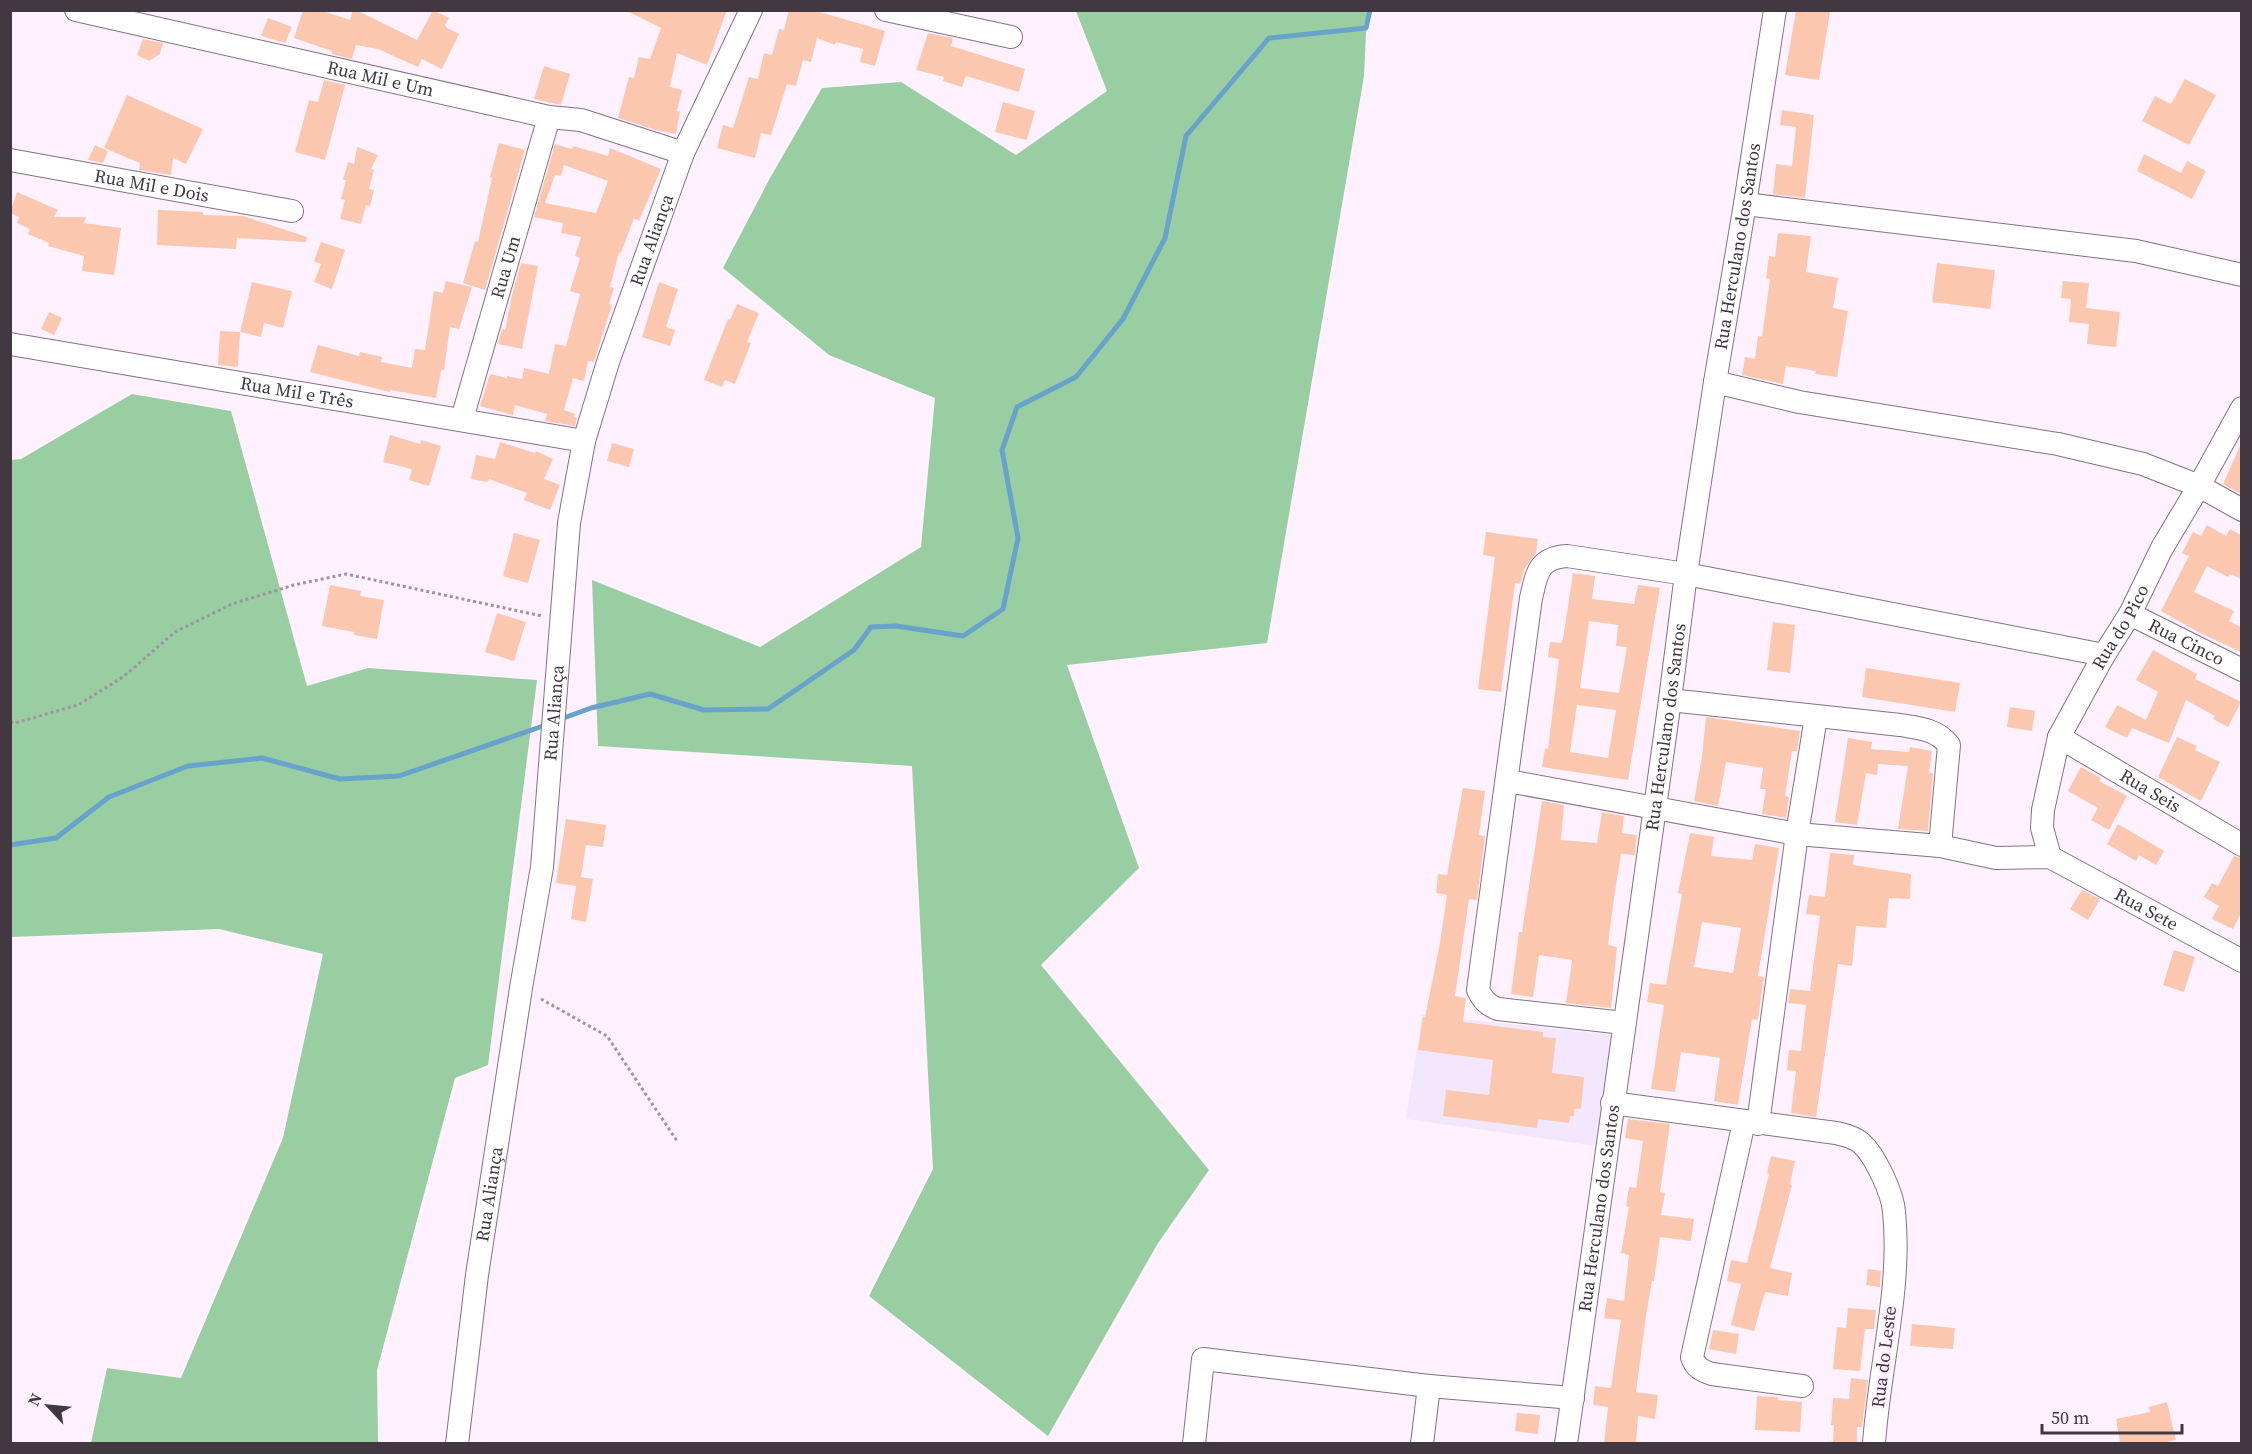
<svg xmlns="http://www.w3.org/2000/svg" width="2252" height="1454" viewBox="0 0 2252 1454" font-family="'Source Serif 4',serif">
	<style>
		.education { fill: #f2e7fc }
		.forest { fill: #98cea1 }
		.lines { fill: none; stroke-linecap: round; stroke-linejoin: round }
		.stream { stroke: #69a2ca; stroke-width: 5 }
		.building { fill: #fbc8af; fill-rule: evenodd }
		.minor-casing { stroke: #857184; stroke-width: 24 }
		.path { stroke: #a094a0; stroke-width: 3; stroke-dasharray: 3 3; stroke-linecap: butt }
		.minor { stroke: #fff; stroke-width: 22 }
		.labels { text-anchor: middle; stroke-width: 6; stroke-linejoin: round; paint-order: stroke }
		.street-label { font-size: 18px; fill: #413841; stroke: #fff1ff }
	</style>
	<rect width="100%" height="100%" fill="#fff1ff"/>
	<path class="education" d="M1422,1015L1614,1035L1597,1146L1406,1119Z"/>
	<path class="forest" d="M1076,11H1367L1364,76L1267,643L1067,665L1139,868L1041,965L1209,1170L1158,1243L1048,1436L869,1296L933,1169L912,766L598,746L592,580L760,647L921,547L935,398L829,355L723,268L770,178L822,88L901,82L1016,155L1107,91Z
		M132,394L231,411L307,686L368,668L537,680L488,1065L455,1078L377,1370L378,1443H91L107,1368L181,1378L283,1138L323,954L219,929L11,937V460L21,459Z"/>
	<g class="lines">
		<path class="stream" d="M561,719L591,708L650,694L704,710L768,709L854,650L871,627L896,626L963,636L1003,609L1018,538L1002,450L1017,407L1076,377L1123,319L1165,238L1186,136L1269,38L1366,28L1370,10
			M10,845L56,838L109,797L188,766L262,758L340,779L399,776L546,725"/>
	</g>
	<path class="building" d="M303,10H320L350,20L353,10H356L417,40L433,10L449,18L445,25L447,28L459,34L442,69L422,59L418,67L378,49L356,45L352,59L332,54V51L294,38Z
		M625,10H727L707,65L677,53L670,87L682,90L677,111L680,112L676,134L656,130L618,118L629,77L634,78L639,57L650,59L661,28Z
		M789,10H813L885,31L875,66L860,62L863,49L836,42L835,45L817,38L811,62L803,60L796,86L787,84L771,135L761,133L755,158L717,148L723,125L733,128L749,77L758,79L764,53L772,55L779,29L784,30Z
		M1796,10L1830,12L1819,80L1785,75Z
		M268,18L292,27L285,43L261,36Z
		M928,33L953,38L951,46L1025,69L1019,92L966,76L962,87L943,81L944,77L916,70Z
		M143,39L163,43L160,54L149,61L137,55Z
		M544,66L570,74L561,105L534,99Z
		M2185,79L2216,95L2189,145L2142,121L2155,96L2171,104Z
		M324,80L345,85L325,160L295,152L309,100L318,102Z
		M127,95L203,129L186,164L173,158L171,175L139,170L140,163L104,148Z
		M1003,102L1035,111L1027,140L995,132Z
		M1782,110L1814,115L1805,198L1773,194L1776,164L1792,166L1796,127L1780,125Z
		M499,143L525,150L485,290L463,283L475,241L478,242L492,178L490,177Z
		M555,144L572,149L573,146L608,156L610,148L661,169L639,221L634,218L621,253L619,252L610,287L614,288L609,304L612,305L594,362L588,361L584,381L573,378L564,410L575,414L574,417L577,418L575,426L545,421L547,414L515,405L513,415L480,406L490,374L507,378V376L522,379L524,368L549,374L555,344L566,346L580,294L570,291L580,258L575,256L581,237L561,233L563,223L534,217ZM564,165L608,181L596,213L545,203L555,175L561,176Z
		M95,145L108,151L103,163L88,160Z
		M357,147L378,155L371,169L374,170L369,189L374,190L370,206L366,205L361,224L340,219L345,200L341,199L346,180H343L348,162L354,164Z
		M2144,154L2181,173L2187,161L2206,171L2192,199L2137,171Z
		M17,192L58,210L54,217H86L84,223L121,228L114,275L82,271L84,256L48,246L49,243L28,234L30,229L17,223L19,217L10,213Z
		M158,210L203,212V215L243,216L307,237L306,242L237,238L236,249L157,245Z
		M1778,233L1811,236L1806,272L1838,278L1833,308L1848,311L1837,377L1815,374L1816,371L1786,366L1783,384L1742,375L1745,357L1755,359L1758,336L1762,337L1770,279L1766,278L1769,256L1775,257Z
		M321,242L345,250L332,289L314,282L321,264L314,261Z
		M521,263L538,266L522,349L498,344L502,329L505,330L512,295Z
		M1937,263L1995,270L1990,309L1932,302Z
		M446,281L472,287L459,329L450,327L444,370H441L436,398L390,390V392L310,372L318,345L359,356L360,352L382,357L381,362L412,368L415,349L425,350L434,291L443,293Z
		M2063,281L2089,283L2086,308L2120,312L2116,347L2087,344L2089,324L2069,322L2071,299L2061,298Z
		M252,282L292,291L283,328L264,323L261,337L240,332Z
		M659,282L678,289L666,327L675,330L670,346L642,337Z
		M737,304L759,313L747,342L751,343L735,384L725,380L722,387L704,380L728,319L730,320Z
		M49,312L62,318L54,335L41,329Z
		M220,331L240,332L238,367L218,365Z
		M390,435L420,444L421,440L441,446L429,486L409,480L412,469L383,462Z
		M500,442L535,453L536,451L553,459L544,479L560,485L550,510L524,500L527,493L489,479L488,482L471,479L476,455L495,459Z
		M612,443L634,449L629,467L607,461Z
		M2241,444V494L2223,484Z
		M2207,525L2226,536L2230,529L2241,535V579L2230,574L2228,577L2207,566L2194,592L2234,611L2229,621L2241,627V652L2198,632L2161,611L2189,556L2182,553L2193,532L2201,536Z
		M1486,532L1538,539L1536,553L1525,568L1520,584L1515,583L1501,692L1478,689L1495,557L1483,555Z
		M514,533L540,540L528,583L503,576Z
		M1573,573L1595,576L1592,599L1634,604L1638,585L1660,588L1628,780L1542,767L1545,748L1548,749L1559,659L1548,657L1550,642L1561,643L1563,639ZM1589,621L1618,625L1616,646L1627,647L1619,693L1580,688ZM1577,705L1616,710L1608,758L1570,752Z
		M330,585L361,591L360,596L384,600L377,639L354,635V632L322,626Z
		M497,613L526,622L514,661L485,652Z
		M1773,622L1795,625L1790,673L1767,670Z
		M2153,650L2197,674L2195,679L2241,702L2228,727L2213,719L2215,716L2186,700L2169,743L2132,728L2127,738L2105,727L2117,705L2146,720L2158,692L2136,680Z
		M1866,668L1960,683L1955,712L1862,697Z
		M2010,707L2035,711L2032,731L2007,727Z
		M1706,717L1800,731L1797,751H1792L1785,796L1789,797L1786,818L1762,814L1766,789H1760L1763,768L1726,762L1718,806L1694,801L1702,757Z
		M2177,737L2197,746L2195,750L2220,762L2201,801L2158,777Z
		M1848,738L1872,742L1871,749L1909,752L1910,747L1932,751L1929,773H1933L1928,831L1898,829L1908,766L1878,764L1877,775L1866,773L1857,825L1835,822Z
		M2081,767L2101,778L2099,781L2127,796L2109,830L2091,820L2098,808L2068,791Z
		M1463,788L1485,791L1479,835L1485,836L1477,900L1469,899L1455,996L1466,998L1463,1022L1543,1032V1037L1556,1038L1552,1073L1584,1077L1581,1109H1574V1116H1570L1569,1123L1538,1119L1537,1128L1443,1116L1446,1090L1489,1095L1493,1060L1418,1050L1423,1017H1425L1440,943L1447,895L1436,893L1438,874L1447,875Z
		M1542,801L1564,805L1561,840L1597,843L1602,812L1624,816L1622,833L1637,835L1635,855L1621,854L1614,898L1608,945L1617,947L1611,1008L1566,1003L1572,960L1539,955L1533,997L1511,994L1519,932H1522Z
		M566,819L606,825L603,847L586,845L581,877L593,879L586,922L571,919L576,886L556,883Z
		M2118,824L2164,851L2156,865L2139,855L2136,861L2107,844Z
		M1690,833L1714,837L1711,856L1752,860L1755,844L1779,848L1758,976L1764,977L1758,1020L1752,1019L1738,1105L1714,1101L1720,1058L1681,1052L1675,1092L1651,1089L1664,1005L1647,1002L1650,983L1666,985L1682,894L1678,893ZM1702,922L1741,928L1733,973L1694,967Z
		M1830,853L1854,855L1853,865L1911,874L1910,899L1889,898L1886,928L1856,926L1852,966L1838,964L1816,1117L1791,1113L1796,1071L1787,1070L1789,1050L1801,1051L1806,1005L1788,1003L1790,989L1810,991L1820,916L1806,914L1809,895L1825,897Z
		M2234,856L2241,858V913L2233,929L2212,919L2219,906L2204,897L2212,883L2218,886Z
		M2082,890L2100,899L2088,920L2070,909Z
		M2174,950L2195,957L2184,992L2163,985Z
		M1628,1119L1670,1124L1660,1192L1665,1193L1661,1215L1694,1219L1691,1241L1660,1237L1654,1281H1652L1646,1316L1636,1392L1658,1395L1655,1419L1638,1416L1636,1443H1604L1608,1407L1593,1405L1595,1386L1611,1388L1621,1320L1604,1318L1607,1298L1624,1301L1629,1255L1621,1253L1629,1207L1626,1206L1629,1187L1636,1188L1643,1141L1625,1138Z
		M1771,1156L1795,1161L1790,1184L1792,1185L1770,1268L1792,1273L1788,1296L1765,1292L1754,1331L1731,1325L1741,1284L1727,1281L1731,1260L1747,1263L1769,1174L1767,1173Z
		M1868,1269L1881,1271L1880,1287L1866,1285Z
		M1848,1308L1876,1310L1874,1329H1865L1860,1371L1833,1369L1837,1327L1846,1328Z
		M1912,1324L1955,1328L1953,1349L1910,1346Z
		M1713,1330L1739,1334L1736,1354L1709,1349Z
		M1851,1378L1868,1380L1862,1427H1857V1443H1833L1834,1425H1831L1833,1398L1849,1399Z
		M1757,1396L1778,1397V1400L1802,1402L1800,1432L1755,1430Z
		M2167,1402L2176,1440L2162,1443H2120L2116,1419L2150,1412L2149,1407Z
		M1517,1413L1540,1415L1538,1434L1515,1431Z"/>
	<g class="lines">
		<g class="minor-casing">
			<g id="minor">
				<path id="s1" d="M76,10L549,117L581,120L683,153"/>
				<path d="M886,10L1011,37"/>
				<path id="s2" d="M10,160L292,211"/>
				<path d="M1745,204L2136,251L2242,275"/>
				<path id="s3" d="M10,344L584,441"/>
				<path d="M1715,382L1799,402L2058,444L2143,464L2199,486L2242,510"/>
				<path id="s4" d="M462,419L549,117"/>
				<path id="s5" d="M2130,614L2242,670"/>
				<path id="s6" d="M1670,700L1900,725C1919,728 1936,729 1949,745L1940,846L1996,858L2050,857L2242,961"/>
				<path id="s7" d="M2059,737L2242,845"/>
				<path d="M1508,781L1797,834L1940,846"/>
				<path id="s8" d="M2050,857L2042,828L2043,810L2059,737L2104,655L2130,614L2162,548L2199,486L2242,408"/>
				<path d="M1624,1023L1498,1009C1487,1005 1483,1000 1478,990L1531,598C1537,573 1538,558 1567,556L1686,574L2104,655"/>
				<path d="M1612,1103L1836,1133C1845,1135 1854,1137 1861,1143C1875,1155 1893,1194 1894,1212C1902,1287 1879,1368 1874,1444"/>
				<path d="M1744,1122L1692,1357C1695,1367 1702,1371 1712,1374L1802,1386"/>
				<path d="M1758,1124L1797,834L1816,717"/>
				<path id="s9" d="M457,1444L477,1275L521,988L542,867L569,523L584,441L608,362L683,153L751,10"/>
				<path d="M1194,1444L1203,1359L1429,1386L1573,1398"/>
				<path d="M1422,1444L1429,1386"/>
				<path id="s10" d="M1566,1444L1670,700L1686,574L1715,382L1745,204L1775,10"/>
			</g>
		</g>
		<path class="path" d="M10,722L15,723L78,705L123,677L175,632L232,604L294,585L346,574L542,616
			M541,999L607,1036L677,1141"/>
		<use href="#minor" class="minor"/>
	</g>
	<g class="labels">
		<g class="street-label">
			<text dy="6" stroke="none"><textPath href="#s1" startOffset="312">Rua Mil e Um</textPath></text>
			<text dy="6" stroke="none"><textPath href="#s2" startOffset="144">Rua Mil e Dois</textPath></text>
			<text dy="6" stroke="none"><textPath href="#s9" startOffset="1224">Rua Aliança</textPath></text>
			<text dy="6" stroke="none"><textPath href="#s10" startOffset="1210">Rua Herculano dos Santos</textPath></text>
			<text dy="6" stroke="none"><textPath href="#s4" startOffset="158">Rua Um</textPath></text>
			<text dy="6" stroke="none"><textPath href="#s3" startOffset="291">Rua Mil e Três</textPath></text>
			<text dy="6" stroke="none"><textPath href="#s8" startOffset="249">Rua do Pico</textPath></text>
			<text dy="6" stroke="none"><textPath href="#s5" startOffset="63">Rua Cinco</textPath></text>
			<text dy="6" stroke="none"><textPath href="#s9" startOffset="738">Rua Aliança</textPath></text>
			<text dy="6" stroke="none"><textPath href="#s10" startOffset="724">Rua Herculano dos Santos</textPath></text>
			<text dy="6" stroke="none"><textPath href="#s7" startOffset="106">Rua Seis</textPath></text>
			<text dy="6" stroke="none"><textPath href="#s6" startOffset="608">Rua Sete</textPath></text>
			<text dy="6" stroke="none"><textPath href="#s9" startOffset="252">Rua Aliança</textPath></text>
			<text dy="6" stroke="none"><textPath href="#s10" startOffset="238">Rua Herculano dos Santos</textPath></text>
			<text transform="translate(1884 1357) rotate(-83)" y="6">Rua do Leste</text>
		</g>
	</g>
	<rect width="2252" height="1454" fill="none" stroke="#413841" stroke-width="24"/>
	<g transform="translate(48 1406) rotate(296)" stroke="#fff1ff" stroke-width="4.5" paint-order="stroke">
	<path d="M0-4.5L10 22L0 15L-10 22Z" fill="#413841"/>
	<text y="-9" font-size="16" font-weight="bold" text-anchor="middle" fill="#413841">N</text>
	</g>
	<path d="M2042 1424v9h140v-9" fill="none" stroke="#413841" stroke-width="3"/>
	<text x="2051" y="1424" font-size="18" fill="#413841" stroke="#fff1ff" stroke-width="4.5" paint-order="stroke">50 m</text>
</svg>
